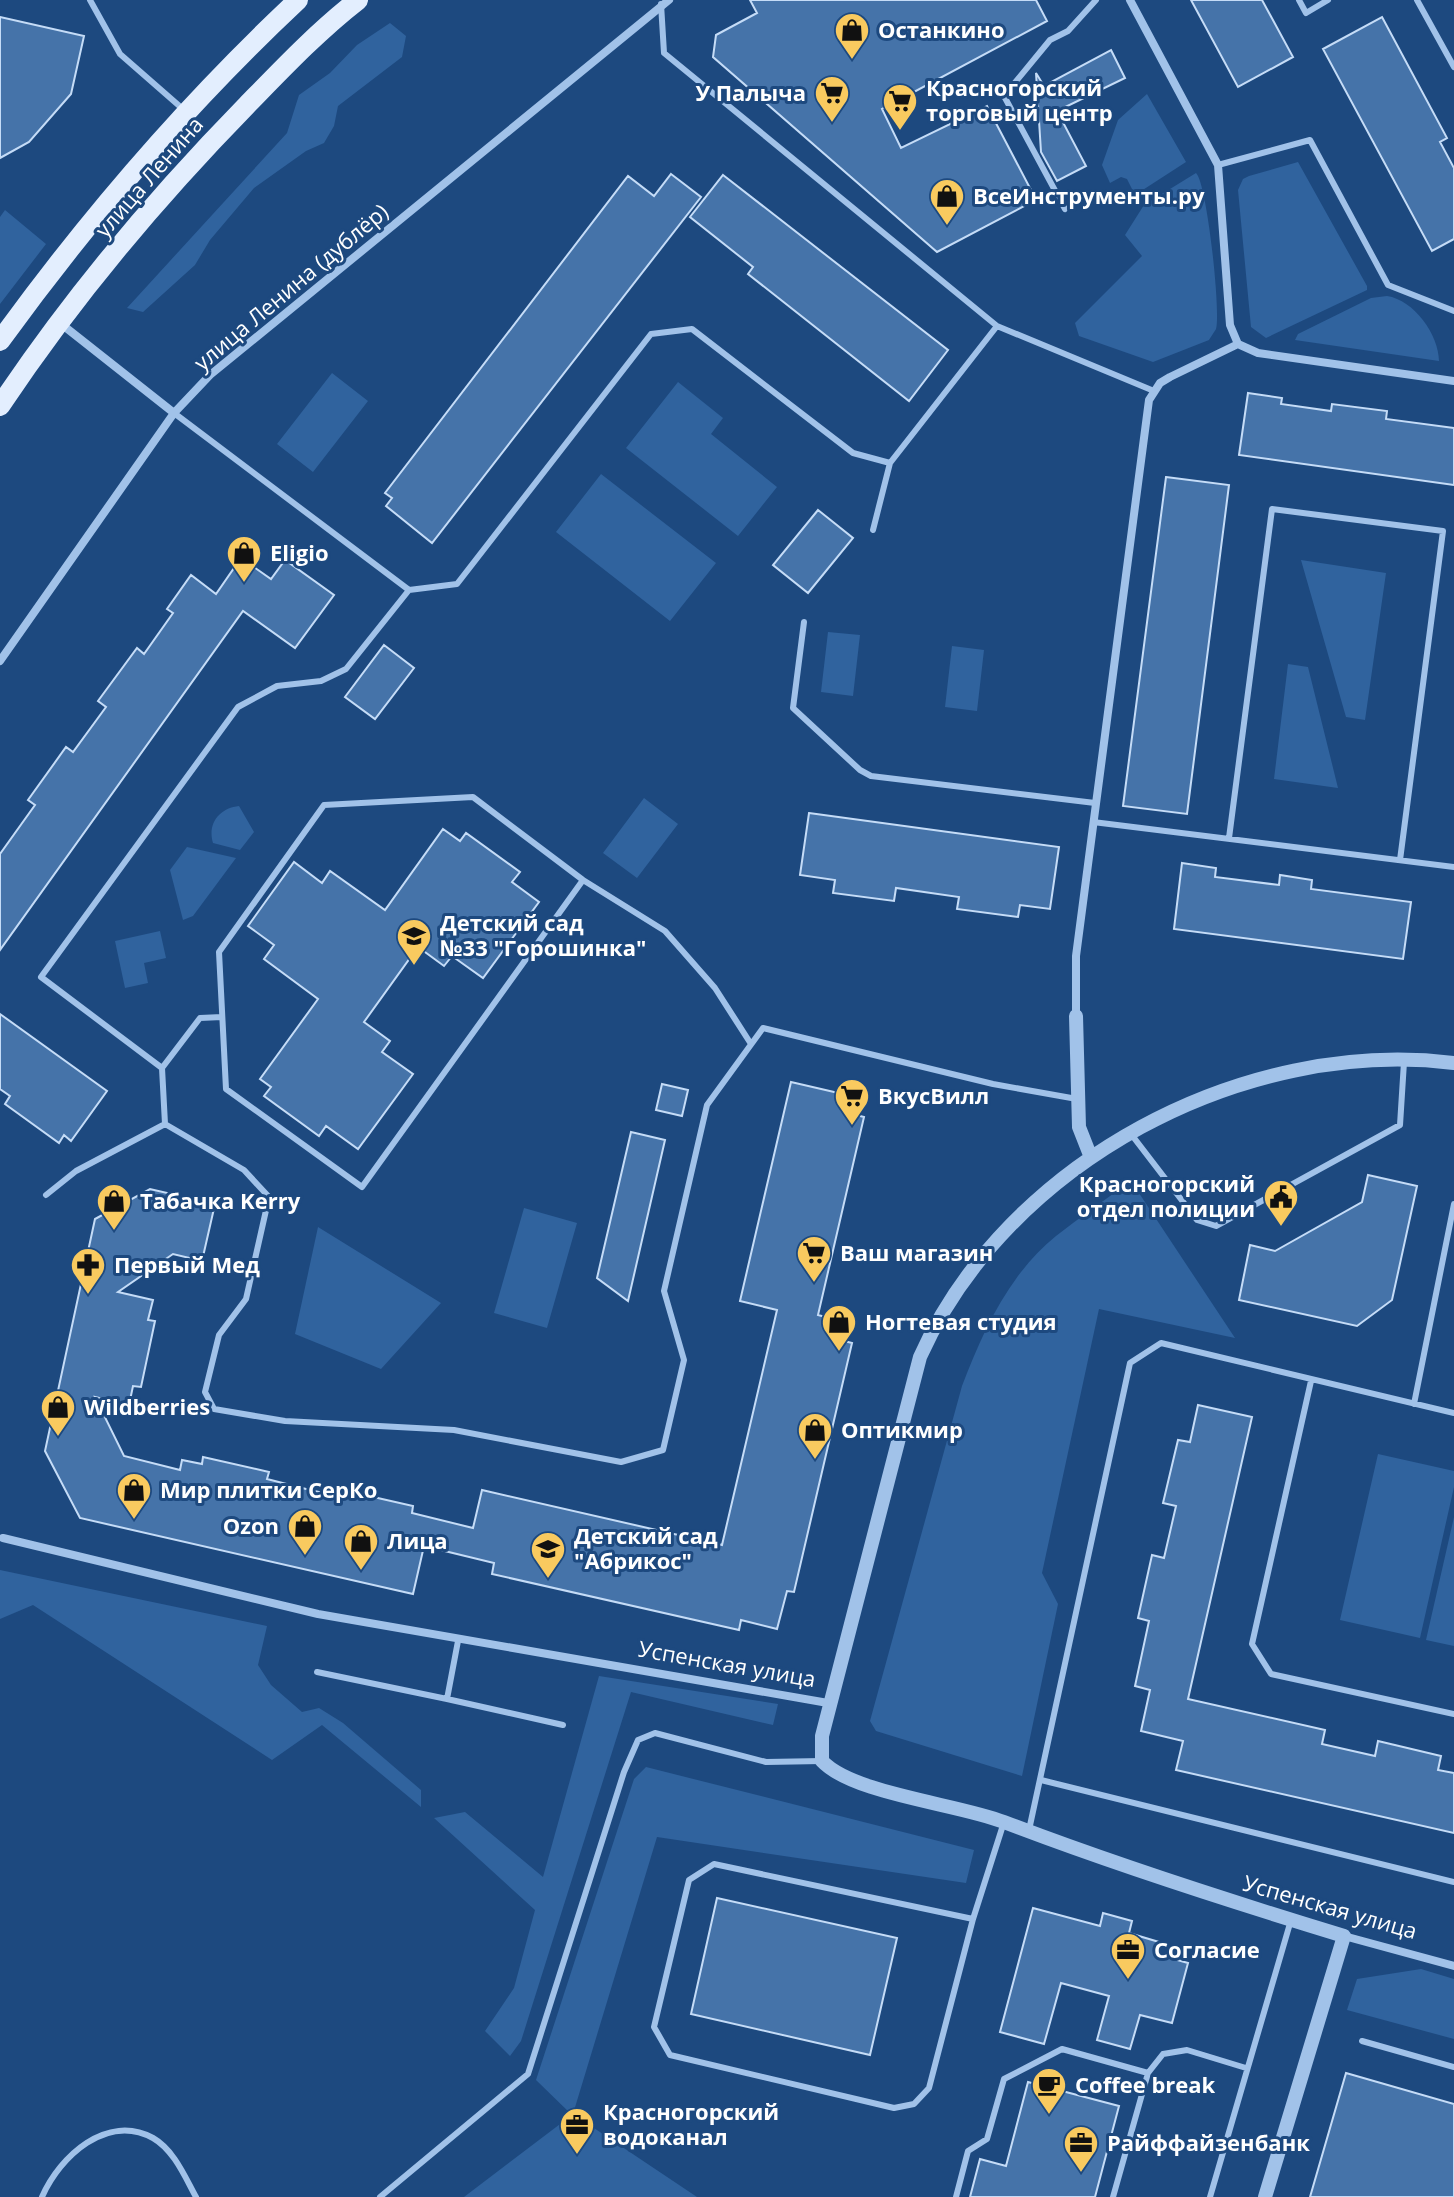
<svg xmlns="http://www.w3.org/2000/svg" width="1454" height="2197" viewBox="0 0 1454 2197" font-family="'Open Sans',sans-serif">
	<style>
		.green { fill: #30639e }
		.building { fill: #4573a9; stroke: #c5dcf7; stroke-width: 2 }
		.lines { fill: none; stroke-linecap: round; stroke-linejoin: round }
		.service { stroke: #a1c2e9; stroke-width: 6 }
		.minor { stroke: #a1c2e9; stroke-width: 8 }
		.tertiary { stroke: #a1c2e9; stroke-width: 14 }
		.primary { stroke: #e3eefe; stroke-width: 20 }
		.labels { text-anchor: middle; stroke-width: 6; stroke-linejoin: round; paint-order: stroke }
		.poi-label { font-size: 22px; font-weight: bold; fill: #fff; stroke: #1d497f; text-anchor: start }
		.street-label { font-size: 22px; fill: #fff; stroke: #1d497f }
	</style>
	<rect width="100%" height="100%" fill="#1d497f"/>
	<path class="green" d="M390,23L406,36L402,57L338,106L334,126L324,143L306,151L254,188L210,240L195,265L143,312L127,308L287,133L299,95L330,73L357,45Z
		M1147,94L1186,162L1135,195L1127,179L1121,177L1110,183L1102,165L1118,120Z
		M1298,162L1367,286V290L1266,338L1251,327L1238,190L1243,179L1249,176Z
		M1196,173C1207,183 1221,313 1216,329C1215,331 1210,338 1209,340L1153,362L1079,336L1075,323L1142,256L1125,235L1144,205Z
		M5,210L46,244L0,304V217Z
		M1387,296C1414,300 1439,335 1439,361L1295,340L1298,334L1371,298Z
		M332,373L368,401L313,472L277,444Z
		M678,382L723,418L711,434L777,487L738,536L626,448Z
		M601,474L716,563L670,621L556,532Z
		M1301,560L1386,573L1365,720L1346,717Z
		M828,632L860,635L853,696L821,692Z
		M952,646L984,650L977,711L945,707Z
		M1288,664L1308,667L1338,788L1274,779Z
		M644,798L678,824L637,878L603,853Z
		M239,806L254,832L240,850L213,843C207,823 220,808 239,806Z
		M187,847L236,858L193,916L183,920L170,870Z
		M160,931L166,958L144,963L148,983L125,988L115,941Z
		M1131,1181L1235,1338L1099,1309L1042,1573L1058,1604L1022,1776L876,1731L870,1721L962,1386C983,1331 1009,1274 1056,1236C1080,1217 1106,1199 1131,1181Z
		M524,1208L577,1223L547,1328L494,1313Z
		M318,1227L441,1303L381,1369L295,1334Z
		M1378,1454L1454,1471V1487L1420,1638L1340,1620Z
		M1454,1517V1646L1426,1640Z
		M0,1570L267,1626L258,1665L271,1685L302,1712L319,1708L343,1723L421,1790V1807L322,1725L272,1760L33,1605L0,1619Z
		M599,1676L778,1704L773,1725L631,1692L521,2041L510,2056L485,2031L514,1988L535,1910L434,1818L465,1812L543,1877Z
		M646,1767L974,1850L966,1883L657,1837L573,2114L697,2197H464L572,2115L536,2080L634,1779Z
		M1421,1969L1454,1979V2039L1347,2010L1357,1979Z"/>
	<path class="building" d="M750,0H1036L1047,21L882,109L901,148L987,106L1032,192V202L937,252L713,57L716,35L757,13Z
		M1191,0H1262L1293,57L1238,87Z
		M0,17L84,36L71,94L29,142L0,158Z
		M1382,17L1447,138L1440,142L1454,168V239L1432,251L1323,49Z
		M1111,50L1125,78L1057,111L1086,166L1057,181L1041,152L1036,73L1044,86Z
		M671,174L701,197L432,543L386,506L392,498L385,493L628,176L654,196Z
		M723,175L948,350L909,401L748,274L753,267L690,217Z
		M1248,393L1282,398L1281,404L1331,411L1332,404L1387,411L1386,419L1454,428V485L1239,455Z
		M1166,477L1229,485L1187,814L1123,806Z
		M818,510L853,538L808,593L773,565Z
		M241,558L271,579L285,560L334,595L295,648L243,611L0,950V854L35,805L28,800L66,747L73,752L106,707L98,701L137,648L144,654L173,613L167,609L191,575L216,594Z
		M384,645L414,668L375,719L345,697Z
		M809,813L1059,847L1050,909L1020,905L1018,917L957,909L959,897L896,888L894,901L833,893L835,880L800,875Z
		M443,829L460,841L466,833L520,872L512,882L539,902L483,978L452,956L444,966L418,947L364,1022L390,1041L382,1052L413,1074L358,1149L326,1126L319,1136L264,1096L271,1087L260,1079L318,999L264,959L274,945L248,926L294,862L322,883L330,871L385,910Z
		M1182,863L1216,868L1215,877L1279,885L1280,875L1312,880L1311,889L1411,902L1403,959L1174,929Z
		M0,1014L107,1091L71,1141L64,1135L59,1143L5,1104L10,1096L0,1089Z
		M791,1082L860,1098L856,1115L864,1117L818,1315L848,1323L844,1341L852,1343L794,1592L787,1591L777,1629L741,1620L739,1630L492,1574L494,1563L424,1546L413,1594L80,1518L45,1451L95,1219L150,1189L215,1204L202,1261L173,1254L118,1292L153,1300L148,1320L155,1321L141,1387L133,1386L129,1405L95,1397L124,1456L180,1470L182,1460L202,1464L203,1457L269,1472L267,1479L310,1490L346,1498L347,1491L413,1506L412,1513L473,1528L482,1490L722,1545L777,1310L740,1301Z
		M662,1084L688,1090L682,1116L656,1110Z
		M631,1132L665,1140L628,1301L597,1278Z
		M1368,1175L1417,1186L1392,1300L1357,1326L1239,1300L1250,1245L1275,1251L1362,1202Z
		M1198,1405L1252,1417L1188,1699L1325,1730L1322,1744L1375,1756L1378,1741L1441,1756L1438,1770L1454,1773V1833L1176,1770L1183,1741L1141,1731L1150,1690L1135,1686L1149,1621L1138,1618L1152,1555L1164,1558L1176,1506L1163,1503L1178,1440L1190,1442Z
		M717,1898L897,1938L870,2055L691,2014Z
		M1033,1908L1100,1926L1103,1913L1132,1921L1129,1933L1159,1942L1156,1954L1188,1963L1172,2023L1140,2015L1130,2049L1097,2040L1109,1996L1061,1983L1044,2044L1000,2032Z
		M1346,2073L1454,2104V2197H1310Z
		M1028,2082L1119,2106L1095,2197H970L980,2159L1006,2166Z"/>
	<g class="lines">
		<path class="service" d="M90,0L120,54L184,110
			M1299,0L1306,13L1328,0
			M1417,0L1454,67
			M661,4L664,53L997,326L1154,391
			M1218,165L1310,140L1388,285L1454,311
			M1065,209L1004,96L1050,40L1068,31L1096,0
			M997,326L890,463L853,453L692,329L651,334L457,584L409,590L346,669L321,681L277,686L238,707L41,977L162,1068L165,1124L244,1170L269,1197L246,1299L219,1335L205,1392L214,1409L285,1421L454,1430L621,1462L663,1450L684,1360L664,1291L707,1105L763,1028L993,1084L1077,1099
			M174,413L409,590
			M873,530L890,463
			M804,622L793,708L860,770L871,776L1095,803
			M1093,822L1454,867
			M1229,838L1272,509L1443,531L1400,860
			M583,880L362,1187L226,1089L219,952L324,805L473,797L583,880L665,931L715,988L751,1044
			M162,1068L200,1018L222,1017
			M1131,1134L1197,1220L1216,1226L1400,1125L1404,1062
			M46,1195L76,1171L165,1124
			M1311,1381L1252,1644L1271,1674L1454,1714
			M1414,1404L1454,1204
			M458,1641L447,1699L563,1725
			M317,1672L447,1699
			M1041,1780L1454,1882
			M1029,1830L1130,1363L1161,1343L1454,1413
			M973,1919L714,1864L689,1880L654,2027L670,2055L894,2108L914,2104L929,2088L973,1919L1004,1822
			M1362,2041L1454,2067
			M42,2197C60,2156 107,2113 153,2138C174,2150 185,2177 196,2197
			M380,2197L528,2074L624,1772L638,1740L655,1733L766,1762L822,1761
			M956,2197L968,2151L987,2139L1004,2079L1062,2049L1148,2073
			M1113,2197L1148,2073L1163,2054L1187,2050L1246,2068
			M1210,2197L1291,1920"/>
		<path class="minor" d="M1130,0L1218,165L1230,325L1238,344L1258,353L1454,381
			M60,323L174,413
			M0,661L174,413L210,375L669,0
			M1076,1016V956L1149,400L1160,383L1170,377L1238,344
			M3,1538L318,1614L828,1703
			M1344,1936L1454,1966"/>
		<path class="tertiary" d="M1076,1016L1079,1127L1090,1155
			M1265,2197L1344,1936C1229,1901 1116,1865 1004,1822C958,1804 853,1794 822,1761V1736L920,1357C1007,1162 1244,1037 1454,1063"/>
		<path class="primary" d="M0,341C89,218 187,104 298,0
			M0,406C72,298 157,197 247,105C282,69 318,31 358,0"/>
	</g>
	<defs>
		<g id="shop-pin" transform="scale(1.8)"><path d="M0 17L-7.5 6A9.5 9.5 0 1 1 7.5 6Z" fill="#f9ca5f" stroke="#1d497f"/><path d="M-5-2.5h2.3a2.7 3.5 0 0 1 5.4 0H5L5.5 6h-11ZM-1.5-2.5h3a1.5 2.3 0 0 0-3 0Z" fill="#111"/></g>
		<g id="supermarket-pin" transform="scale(1.8)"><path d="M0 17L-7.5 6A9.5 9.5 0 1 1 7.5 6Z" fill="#f9ca5f" stroke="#1d497f"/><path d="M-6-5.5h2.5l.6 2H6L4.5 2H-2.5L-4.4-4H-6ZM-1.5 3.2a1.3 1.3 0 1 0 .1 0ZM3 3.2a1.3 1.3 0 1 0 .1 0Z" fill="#111"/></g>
		<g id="school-pin" transform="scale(1.8)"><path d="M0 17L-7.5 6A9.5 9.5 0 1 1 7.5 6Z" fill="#f9ca5f" stroke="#1d497f"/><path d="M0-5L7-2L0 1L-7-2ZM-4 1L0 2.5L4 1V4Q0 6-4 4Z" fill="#111"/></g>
		<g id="civic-pin" transform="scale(1.8)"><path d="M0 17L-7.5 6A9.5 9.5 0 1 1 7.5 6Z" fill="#f9ca5f" stroke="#1d497f"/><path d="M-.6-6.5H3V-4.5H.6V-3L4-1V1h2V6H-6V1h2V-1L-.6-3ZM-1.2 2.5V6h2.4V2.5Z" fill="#111"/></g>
		<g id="pharmacy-pin" transform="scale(1.8)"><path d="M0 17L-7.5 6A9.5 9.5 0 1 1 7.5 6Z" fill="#f9ca5f" stroke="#1d497f"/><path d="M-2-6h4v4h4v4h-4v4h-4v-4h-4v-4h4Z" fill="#111"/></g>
		<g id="office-pin" transform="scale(1.8)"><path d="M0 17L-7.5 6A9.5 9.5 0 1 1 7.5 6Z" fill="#f9ca5f" stroke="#1d497f"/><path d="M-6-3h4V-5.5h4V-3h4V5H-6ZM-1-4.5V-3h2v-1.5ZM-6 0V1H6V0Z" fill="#111"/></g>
		<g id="cafe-pin" transform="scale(1.8)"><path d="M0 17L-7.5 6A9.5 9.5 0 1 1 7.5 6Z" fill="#f9ca5f" stroke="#1d497f"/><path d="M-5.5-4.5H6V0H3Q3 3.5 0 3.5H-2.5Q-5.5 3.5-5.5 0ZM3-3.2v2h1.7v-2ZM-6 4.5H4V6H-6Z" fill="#111"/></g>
	</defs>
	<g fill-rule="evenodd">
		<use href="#shop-pin" x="852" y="30"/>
		<use href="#supermarket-pin" x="832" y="93"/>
		<use href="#supermarket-pin" x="900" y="101"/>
		<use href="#shop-pin" x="947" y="196"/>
		<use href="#shop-pin" x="244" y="553"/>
		<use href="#school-pin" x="414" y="936"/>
		<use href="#supermarket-pin" x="852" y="1096"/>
		<use href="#civic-pin" x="1281" y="1197"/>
		<use href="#shop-pin" x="114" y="1201"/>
		<use href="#supermarket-pin" x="814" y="1253"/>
		<use href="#pharmacy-pin" x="88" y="1265"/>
		<use href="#shop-pin" x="839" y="1322"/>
		<use href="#shop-pin" x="58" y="1407"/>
		<use href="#shop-pin" x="815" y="1430"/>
		<use href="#shop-pin" x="134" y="1490"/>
		<use href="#shop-pin" x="305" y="1526"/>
		<use href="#shop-pin" x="361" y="1541"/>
		<use href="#school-pin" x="548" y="1549"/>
		<use href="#office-pin" x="1128" y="1950"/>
		<use href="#cafe-pin" x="1049" y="2085"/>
		<use href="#office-pin" x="577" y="2125"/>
		<use href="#office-pin" x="1081" y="2143"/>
	</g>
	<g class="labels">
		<g class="poi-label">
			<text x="878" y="38">Останкино</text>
			<text x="926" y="96">Красногорский<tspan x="926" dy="25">торговый центр</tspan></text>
			<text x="806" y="101" text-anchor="end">У Палыча</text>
			<text x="973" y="204">ВсеИнструменты.ру</text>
			<text x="270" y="561">Eligio</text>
			<text x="440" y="931">Детский сад<tspan x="440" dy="25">№33 "Горошинка"</tspan></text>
			<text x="878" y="1104">ВкусВилл</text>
			<text x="1255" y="1192" text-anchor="end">Красногорский<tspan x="1255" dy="25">отдел полиции</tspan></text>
			<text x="140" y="1209">Табачка Kerry</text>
			<text x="840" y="1261">Ваш магазин</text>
			<text x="114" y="1273">Первый Мед</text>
			<text x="865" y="1330">Ногтевая студия</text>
			<text x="84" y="1415">Wildberries</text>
			<text x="841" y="1438">Оптикмир</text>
			<text x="160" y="1498">Мир плитки СерКо</text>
			<text x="279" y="1534" text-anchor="end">Ozon</text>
			<text x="574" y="1544">Детский сад<tspan x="574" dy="25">"Абрикос"</tspan></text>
			<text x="387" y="1549">Лица</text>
			<text x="1154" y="1958">Согласие</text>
			<text x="1075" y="2093">Coffee break</text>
			<text x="603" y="2120">Красногорский<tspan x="603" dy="25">водоканал</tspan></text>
			<text x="1107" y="2151">Райффайзенбанк</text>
		</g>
		<g class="street-label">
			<text transform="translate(149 177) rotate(-49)" y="8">улица Ленина</text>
			<text transform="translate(291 287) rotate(-40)" y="8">улица Ленина (дублёр)</text>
			<text transform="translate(727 1664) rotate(10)" y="8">Успенская улица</text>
			<text transform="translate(1330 1907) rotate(16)" y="8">Успенская улица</text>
		</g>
	</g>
</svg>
